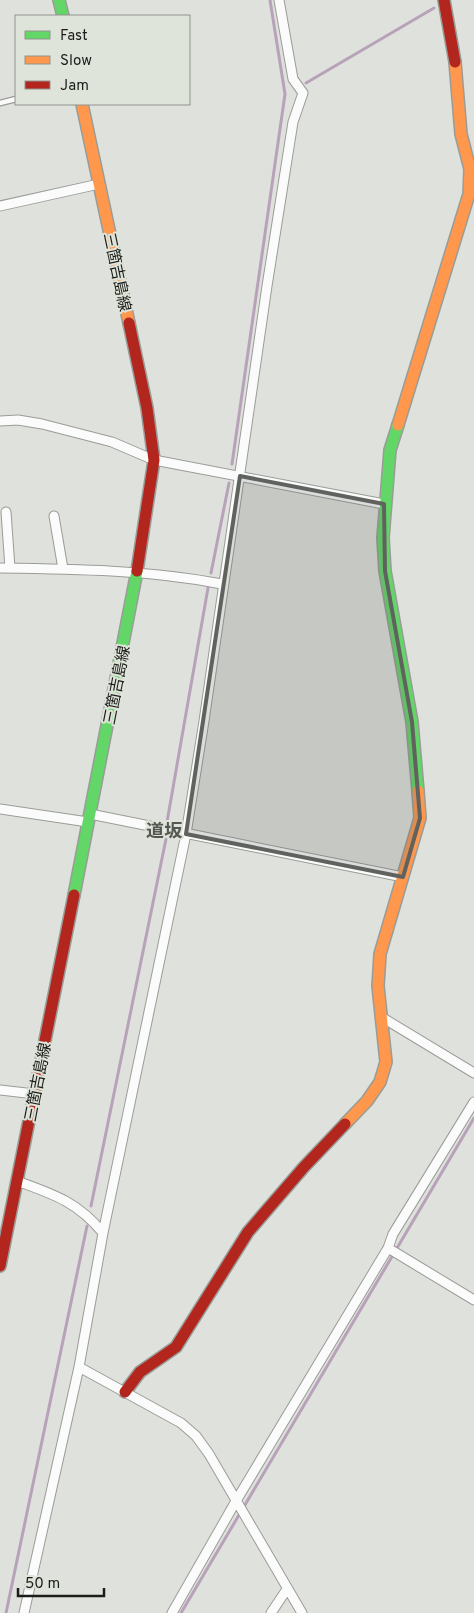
<svg xmlns="http://www.w3.org/2000/svg" width="474" height="1613" viewBox="0 0 474 1613" font-family="Overpass,'Noto Sans JP',sans-serif">
	<style>
		.lines { fill: none; stroke-linecap: round; stroke-linejoin: round }
		.stream { stroke: #b8a2b9; stroke-width: 3 }
		.lane-casing { stroke: #9a9c98; stroke-width: 7 }
		.street-casing { stroke: #9a9c98; stroke-width: 11 }
		.fast-casing { stroke: #9a9c98; stroke-width: 14 }
		.slow-casing { stroke: #9a9c98; stroke-width: 14 }
		.jam-casing { stroke: #9a9c98; stroke-width: 14 }
		.lane { stroke: #fafbfa; stroke-width: 4.5 }
		.street { stroke: #fafbfa; stroke-width: 9 }
		.fast { stroke: #63d668; stroke-width: 11 }
		.slow { stroke: #ff974d; stroke-width: 11 }
		.jam { stroke: #b3261e; stroke-width: 11 }
		.marked { fill: #60625e; fill-opacity: 0.2; stroke: #60625e; stroke-width: 4; stroke-linejoin: round }
		.labels { text-anchor: middle; stroke-width: 4; stroke-linejoin: round; paint-order: stroke }
		.street-label { font-size: 16px; fill: #1b1d1a; stroke: #dfe4da }
		.neighbourhood-label { font-size: 18px; font-weight: bold; fill: #545850; stroke: #dfe4da }
	</style>
	<rect width="100%" height="100%" fill="#dfe2dc"/>
	<g class="lines">
		<path class="stream" d="M306,83L434,8
			M232,464L285,94L270,0
			M211,573L229,483
			M167,822L208,588
			M91,1206L166,839
			M6,1613L87,1226
			M181,1613L474,1118"/>
		<g class="lane-casing">
			<path id="lane" d="M0,103L16,99"/>
		</g>
		<g class="street-casing">
			<path id="street" d="M0,206L99,184
				M0,421L18,420L42,424L112,442L154,460L384,504
				M6,512L10,568
				M54,516L63,569
				M0,568C75,569 149,570 222,584
				M0,809L88,822
				M90,814L403,877
				M383,1018L474,1073
				M0,1090L35,1094
				M474,1102L393,1234L388,1248L474,1300
				M17,1181C53,1194 78,1202 103,1233L79,1367L181,1423L196,1436L209,1454L302,1613
				M103,1233L186,834L204,721L267,286L293,122L303,93L293,79L279,0
				M24,1613L79,1367
				M172,1613L236,1501L388,1248
				M271,1613L287,1589"/>
		</g>
		<g class="fast-casing">
			<path id="fast" d="M59,0L63,16
				M398,425L390,450L383,538L385,571L412,722L418,791
				M74,895L137,571"/>
		</g>
		<g class="slow-casing">
			<path id="slow" d="M82,104L129,323
				M398,425L469,194L470,169L461,134L455,62
				M345,1124L367,1101L380,1082L386,1062L378,986L380,954L420,818L418,791"/>
		</g>
		<g class="jam-casing">
			<path id="jam" d="M444,0L455,62
				M129,323L147,408L154,460L137,571
				M0,1266L74,895
				M125,1392L140,1372L176,1347L248,1232L304,1167L345,1124"/>
		</g>
		<use href="#lane" class="lane"/>
		<use href="#street" class="street"/>
		<use href="#fast" class="fast"/>
		<use href="#slow" class="slow"/>
		<use href="#jam" class="jam"/>
	</g>
	<path class="marked" d="M240,476L384,504L385,571L412,722L420,818L403,877L186,834Z"/>
	<g class="labels">
		<g class="street-label">
			<text transform="translate(118 272) rotate(78)" y="6">三箇吉島線</text>
			<text transform="translate(116 685) rotate(-79)" y="6">三箇吉島線</text>
			<text transform="translate(37 1082) rotate(-79)" y="6">三箇吉島線</text>
		</g>
		<g class="neighbourhood-label">
			<text x="164" y="837">道坂</text>
		</g>
	</g>
	<rect x="15" y="15" width="175" height="90" fill="#dfe4da" stroke="#91948d"/>
	<rect x="25" y="31" width="25" height="8" fill="#63d668" stroke="#91948d"/>
	<text x="60" y="40" font-size="15" fill="#1b1d1a">Fast</text>
	<rect x="25" y="56" width="25" height="8" fill="#ff974d" stroke="#91948d"/>
	<text x="60" y="65" font-size="15" fill="#1b1d1a">Slow</text>
	<rect x="25" y="81" width="25" height="8" fill="#b3261e" stroke="#91948d"/>
	<text x="60" y="90" font-size="15" fill="#1b1d1a">Jam</text>
	<path d="M18 1588v8h86v-8" fill="none" stroke="#1b1d1a" stroke-width="2.5"/>
	<text x="25" y="1588" font-size="15" fill="#1b1d1a" stroke="#dfe4da" stroke-width="4" paint-order="stroke">50 m</text>
</svg>
